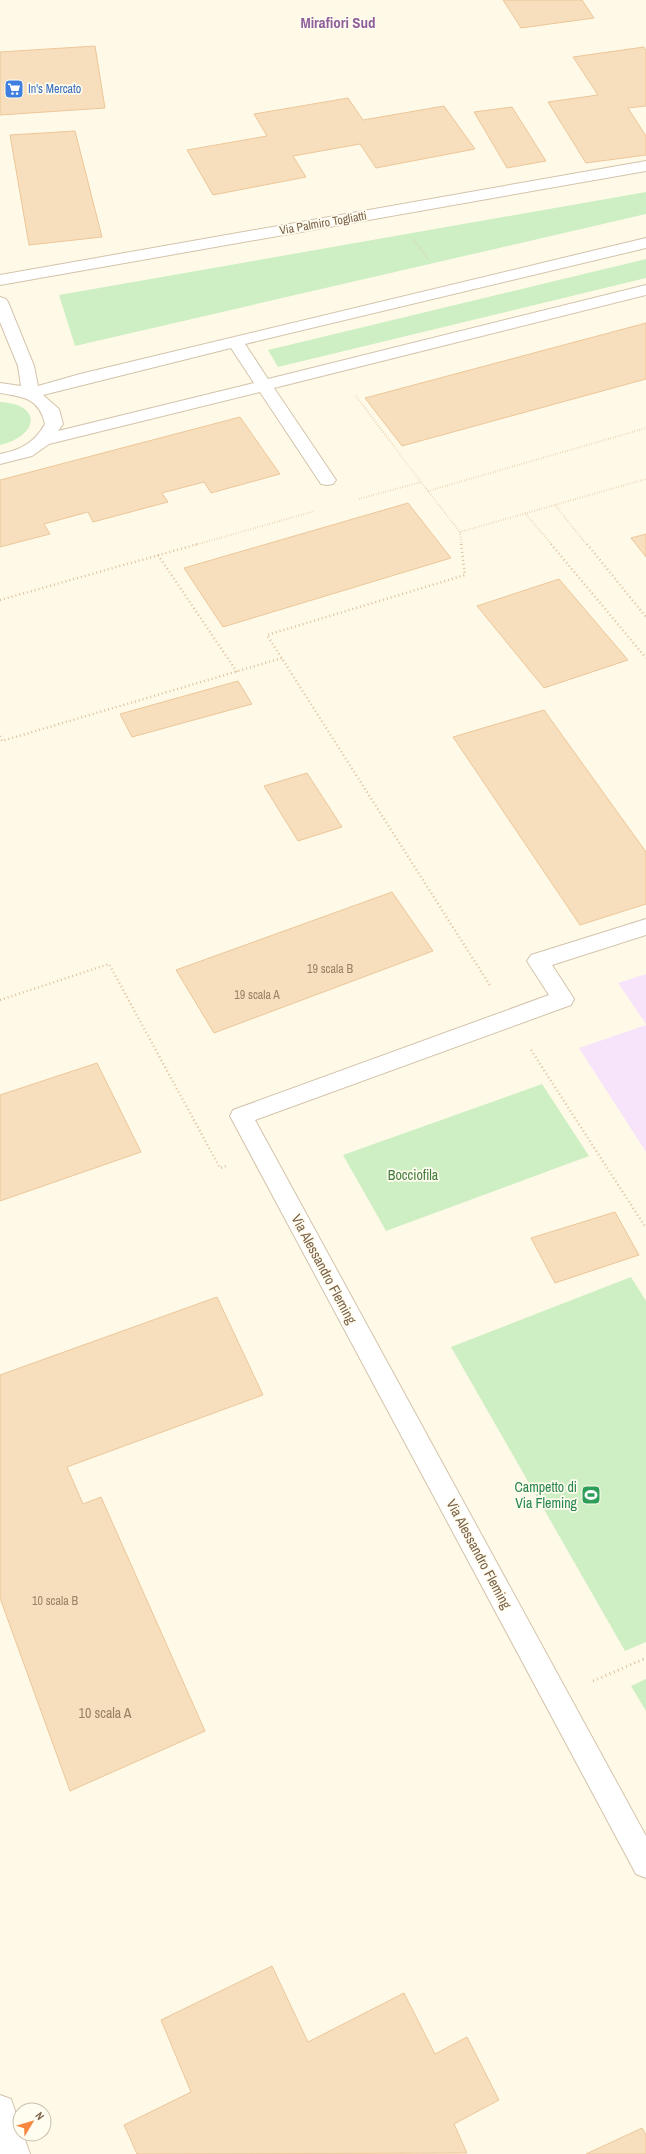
<svg xmlns="http://www.w3.org/2000/svg" width="646" height="2154" viewBox="0 0 646 2154" font-family="'Archivo Narrow',sans-serif">
	<style>
		.education { fill: #f7e4fb }
		.green { fill: #ceefc3 }
		.building { fill: #f7debc; stroke: #ecc79a }
		.lines { fill: none; stroke-linecap: round; stroke-linejoin: round }
		.minor-casing { stroke: #d3c3ab; stroke-width: 2 }
		.path-far2 { stroke: #ddc19e; stroke-width: 2; stroke-dasharray: 0.5 2; stroke-linecap: butt }
		.path-far1 { stroke: #ddc19e; stroke-width: 2.5; stroke-dasharray: 1 3; stroke-linecap: butt }
		.path { stroke: #ddc19e; stroke-width: 3; stroke-dasharray: 1 3.5; stroke-linecap: butt }
		.minor { fill: #fff; fill-rule: evenodd }
		.labels { text-anchor: middle; stroke-width: 3.5; stroke-linejoin: round; paint-order: stroke }
		.far-shop-label { font-size: 12px; fill: #366cbe; stroke: #fffcf0; text-anchor: start }
		.far-street-label { font-size: 12px; fill: #7c6348; stroke: #fffcf0 }
		.number-label { font-size: 12px; fill: #9b8265 }
		.park-label { font-size: 14px; fill: #437d3c; stroke: #fffcf0 }
		.street-label { font-size: 14px; fill: #7c6348; stroke: #fffcf0 }
		.leisure-label { font-size: 14px; fill: #27864d; stroke: #fffcf0; text-anchor: end }
		.near-number-label { font-size: 14px; fill: #9b8265 }
		.far-district-label { font-size: 15px; font-weight: bold; fill: #8f5f99; stroke: #fffcf0 }
	</style>
	<rect width="100%" height="100%" fill="#fffae8"/>
	<path class="education" d="M646,974V1024L618,983Z
		M646,1025V1152L579,1048Z"/>
	<path class="green" d="M646,192V214L75,346L59,295Z
		M646,259V278L278,367L268,350Z
		M0,402C42,404 40,435 0,445Z
		M542,1084L589,1156L386,1231L343,1155Z
		M631,1277L646,1301V1642L625,1651L451,1347Z
		M646,1679V1711L631,1686Z"/>
	<path class="building" d="M503,0H582L594,18L521,28Z
		M95,46L105,108L0,115V52Z
		M644,47L646,51V106L628,108L646,136V155L586,163L548,102L598,95L573,57Z
		M348,98L363,120L444,106L475,149L376,168L360,144L293,156L306,177L213,195L187,150L267,136L254,114Z
		M512,107L546,161L507,168L474,112Z
		M75,131L102,237L29,245L10,135Z
		M646,323V379L402,446L365,398Z
		M240,417L280,474L211,493L204,482L162,493L168,502L93,522L88,512L44,524L50,534L0,547V480Z
		M408,503L451,558L223,627L184,568Z
		M646,534V557L631,538Z
		M559,579L628,660L544,688L477,606Z
		M238,681L252,704L132,737L120,714Z
		M544,710L646,852V904L580,925L453,737Z
		M307,773L342,827L298,841L264,786Z
		M392,892L433,951L214,1033L176,970Z
		M97,1063L141,1152L0,1201V1095Z
		M615,1212L639,1255L555,1283L531,1238Z
		M217,1297L263,1395L67,1467L83,1504L101,1497L205,1731L70,1791L0,1598V1375Z
		M272,1966L308,2042L404,1993L435,2054L467,2037L499,2100L454,2124L467,2153L137,2154L124,2125L191,2092L161,2020Z
		M642,2128L646,2135V2154H586Z"/>
	<g class="lines">
		<g class="minor-casing">
			<path id="minor" d="M646,161V171L0,285V275Z
				M646,238V248L245,344L268,379L646,285V295L274,388L336,480L333,484L327,485L321,484L260,392L49,444L32,456L0,464V454C21,450 35,442 45,424C39,398 24,397 0,393V383L21,386L18,366L0,322V297L6,299L8,302L34,366L38,386L80,374ZM231,348L254,383L58,431L63,424L59,409L43,395Z
				M646,919V935L552,965L574,999L571,1005L255,1120L646,1836V1878L636,1874L230,1116L233,1110L549,995L527,961L531,955Z
				M0,2095L11,2099L20,2125V2134H23L30,2154H0Z"/>
		</g>
		<path class="path-far2" d="M414,240L429,260
			M356,396L421,482
			M428,491L646,428
			M359,499L421,482L460,532L646,479
			M555,505L587,545
			M525,513L552,545
			M460,532L462,545
			M195,545L315,511"/>
		<path class="path-far1" d="M461,544L465,575L267,635L491,987
			M551,544L646,658
			M587,544L646,617
			M158,555L237,672
			M0,600L198,544
			M0,736L2,741L282,658
			M0,1000L109,964L220,1168L226,1166
			M531,1050L646,1228"/>
		<path class="path" d="M593,1681L646,1658"/>
		<use href="#minor" class="minor"/>
	</g>
	<defs>
		<g id="supermarket-square" transform="scale(1)"><rect x="-9" y="-9" width="18" height="18" rx="4" fill="#3f7fe0" stroke="#fffcf0"/><path d="M-6-5.5h2.5l.6 2H6L4.5 2H-2.5L-4.4-4H-6ZM-1.5 3.2a1.3 1.3 0 1 0 .1 0ZM3 3.2a1.3 1.3 0 1 0 .1 0Z" fill="#fff"/></g>
		<g id="stadium-square" transform="scale(1)"><rect x="-9" y="-9" width="18" height="18" rx="4" fill="#2e9e5b" stroke="#fffcf0"/><path d="M0-5a6.5 5 0 1 0 0 10a6.5 5 0 1 0 0-10ZM-3.5-1.8h7v3.6h-7Z" fill="#fff"/></g>
	</defs>
	<g fill-rule="evenodd">
		<use href="#supermarket-square" x="14" y="89"/>
		<use href="#stadium-square" x="591" y="1495"/>
	</g>
	<g class="labels">
		<g class="far-shop-label">
			<text x="28" y="93">In's Mercato</text>
		</g>
		<g class="far-street-label">
			<text transform="translate(323 223) rotate(-10)" y="4">Via Palmiro Togliatti</text>
		</g>
		<g class="number-label">
			<text x="330" y="973">19 scala B</text>
			<text x="257" y="999">19 scala A</text>
			<text x="55" y="1605">10 scala B</text>
		</g>
		<g class="park-label">
			<text x="413" y="1180">Bocciofila</text>
		</g>
		<g class="street-label">
			<text transform="translate(324 1269) rotate(62)" y="5">Via Alessandro Fleming</text>
			<text transform="translate(479 1554) rotate(62)" y="5">Via Alessandro Fleming</text>
		</g>
		<g class="leisure-label">
			<text x="577" y="1492">Campetto di<tspan x="577" dy="16">Via Fleming</tspan></text>
		</g>
		<g class="near-number-label">
			<text x="105" y="1718">10 scala A</text>
		</g>
		<g class="far-district-label">
			<text x="338" y="28">Mirafiori Sud</text>
		</g>
	</g>
	<g transform="translate(32 2122) rotate(52)"><circle r="19" fill="#fffcf0" stroke="#cbbfad"/>
	<path d="M0-3L7 15L0 10L-7 15Z" fill="#f58740"/>
	<text y="-6" font-size="11" font-weight="bold" text-anchor="middle" fill="#7c6348">N</text>
	</g>
</svg>
